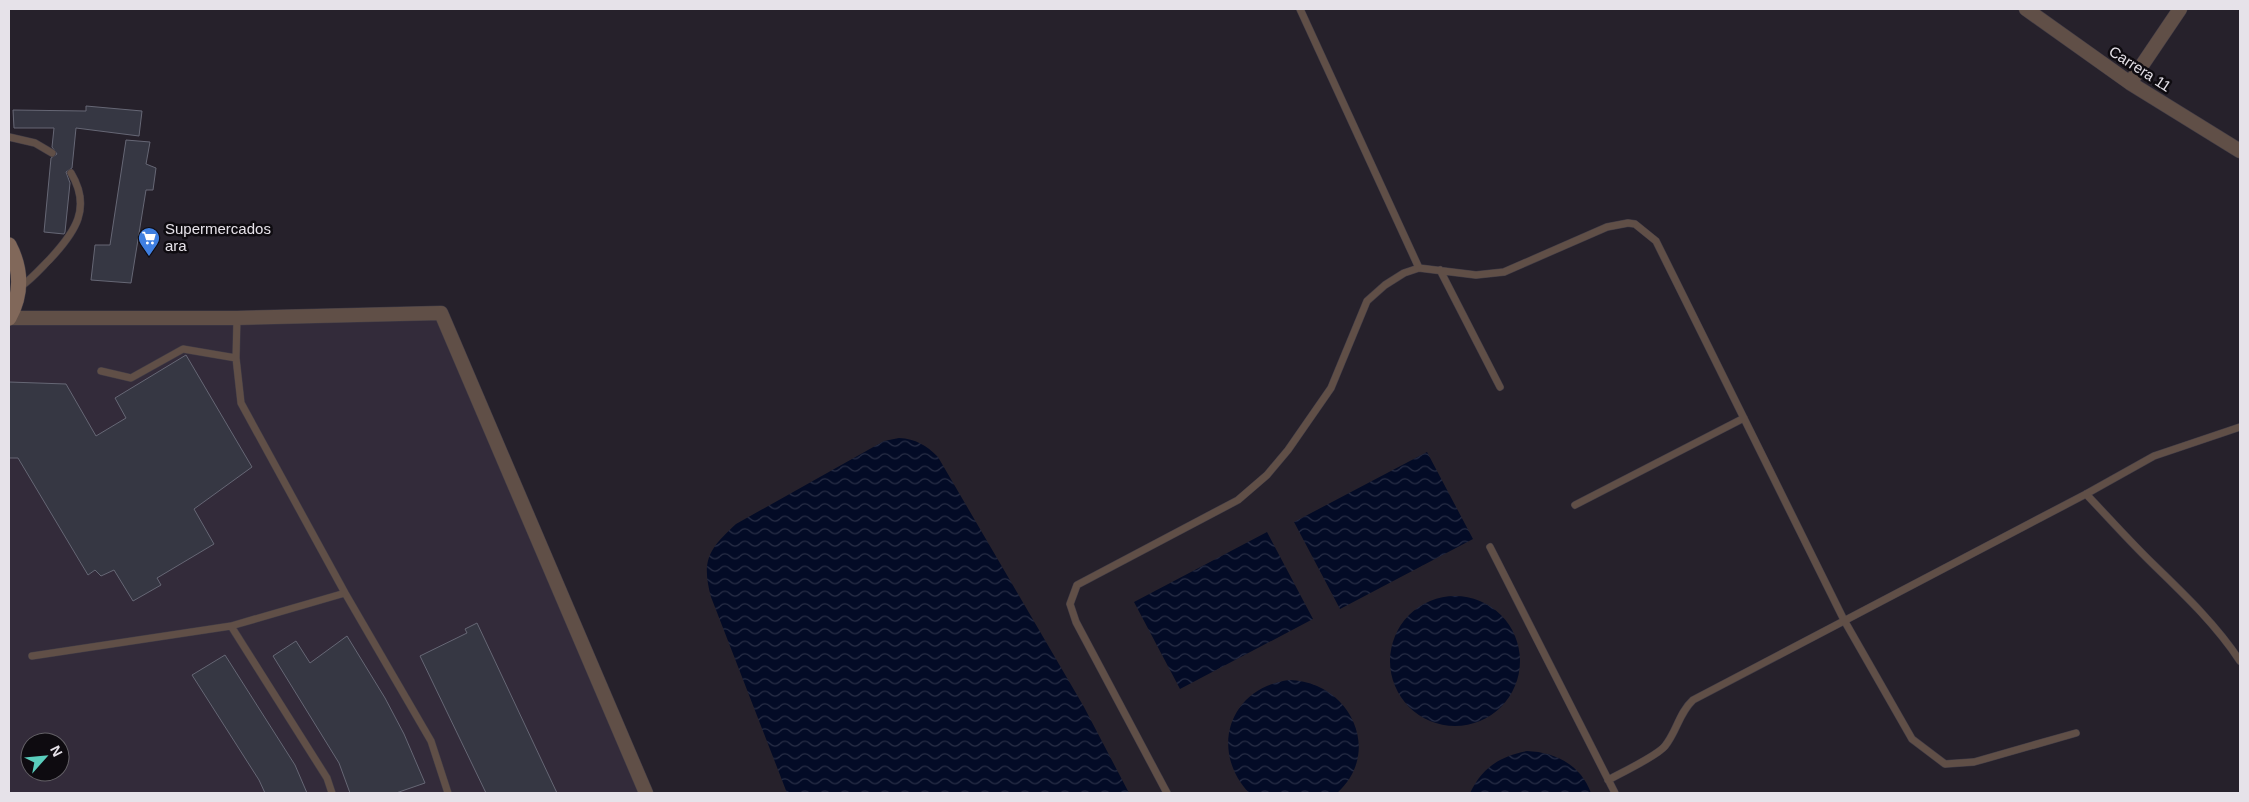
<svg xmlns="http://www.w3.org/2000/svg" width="2249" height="802" viewBox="0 0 2249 802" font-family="Helvetica,sans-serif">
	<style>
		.commercial { fill: #332b3a; fill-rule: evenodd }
		.water { fill: url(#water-waves) }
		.building { fill: #363743; stroke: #666775 }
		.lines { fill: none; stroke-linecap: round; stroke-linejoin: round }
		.service-casing { stroke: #413c46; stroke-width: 8 }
		.minor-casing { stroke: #413c46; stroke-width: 15 }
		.secondary-casing { stroke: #413c46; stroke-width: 16 }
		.service { stroke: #604f47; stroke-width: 7 }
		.minor { stroke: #604f47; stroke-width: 14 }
		.secondary { stroke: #81685a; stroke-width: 15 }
		.labels { text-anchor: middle; stroke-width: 5; stroke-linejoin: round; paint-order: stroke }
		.street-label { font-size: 15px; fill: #e6e2e9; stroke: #0e0b10 }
		.poi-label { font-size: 15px; fill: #e6e2e9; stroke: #0e0b10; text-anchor: start }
	</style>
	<defs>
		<pattern id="water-waves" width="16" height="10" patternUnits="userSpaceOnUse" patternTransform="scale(1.25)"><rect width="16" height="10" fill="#030b26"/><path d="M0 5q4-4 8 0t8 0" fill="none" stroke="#282e46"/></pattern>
	</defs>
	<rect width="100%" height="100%" fill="#26212b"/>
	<path class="commercial" d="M441,313L646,793H9V318ZM30,742H60V772H30Z"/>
	<path class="water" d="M899,438C916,439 926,445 938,457L1084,707L1129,793H787L711,597C701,560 709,549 736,524L884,441Z
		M1427,452L1473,539L1340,609L1294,522Z
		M1267,532L1313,619L1180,689L1134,602Z
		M1390 661a65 65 0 1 1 130 0a65 65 0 1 1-130 0Z
		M1289,680C1349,681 1384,751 1337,793H1249C1209,750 1229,688 1289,680Z
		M1527,751C1555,752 1581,765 1591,793H1470C1482,768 1500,756 1527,751Z"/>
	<path class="building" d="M86,106L142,111L139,136L76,128L72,168L66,172L70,183L65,232L64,234L44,232L51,158L57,154L52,147L54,128H14L13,110L86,111Z
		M126,140L150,142L146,164L156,168L153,190H146L131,283L91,280L95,245H110Z
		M186,355L252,467L194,509L214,544L157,578L161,585L133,601L114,570L101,576L95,570L88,575L18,458H9V382L66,384L96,436L126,418L115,398Z
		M477,623L557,793H486L420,656L467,633L465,629Z
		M347,636L385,698L404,734L425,783L396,793H350L339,763L273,656L296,641L310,663Z
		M225,655L295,765L307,793H265L259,780L192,675Z"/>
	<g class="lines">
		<g class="service-casing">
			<path id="service" d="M1300,9L1419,268
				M9,137L35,143L52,153
				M1440,270L1500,387
				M20,287C32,279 41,268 51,258C75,232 92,208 71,173
				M237,318L236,358L241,403L345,593L431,741L448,793
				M101,371L131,378L183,349L236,358
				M2086,494C2109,518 2131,543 2155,566C2186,596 2217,626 2240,661
				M1575,505L1744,418
				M1490,547L1615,793
				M32,656L231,626
				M1608,780C1621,773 1657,756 1665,746C1677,731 1679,713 1693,700L2086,494L2154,456L2240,427
				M332,793L327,778L231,626L345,593
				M1167,793L1076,622L1070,604L1077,585L1238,500L1267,475L1288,450L1331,388L1367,301L1385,285L1404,273L1419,268L1476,275L1504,272L1607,227L1628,223L1635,224L1656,241L1844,620L1912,739L1945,764L1974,762L2076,733"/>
		</g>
		<g class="minor-casing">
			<path id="minor" d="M2026,9L2130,83L2240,151
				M2130,83L2180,9
				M9,318H237L441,313L646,793"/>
		</g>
		<g class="secondary-casing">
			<path id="secondary" d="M9,245C22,270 22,294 9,318"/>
		</g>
		<use href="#service" class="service"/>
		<use href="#minor" class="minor"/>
		<use href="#secondary" class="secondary"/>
	</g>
	<defs>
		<g id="supermarket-pin" transform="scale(1.125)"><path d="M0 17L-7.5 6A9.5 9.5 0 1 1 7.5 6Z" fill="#3f7fe0" stroke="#0e0b10"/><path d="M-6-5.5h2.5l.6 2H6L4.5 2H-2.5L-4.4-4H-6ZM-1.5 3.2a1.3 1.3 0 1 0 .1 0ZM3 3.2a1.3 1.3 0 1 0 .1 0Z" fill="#fff"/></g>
	</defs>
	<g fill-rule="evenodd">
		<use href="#supermarket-pin" x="149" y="238"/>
	</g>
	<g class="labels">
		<g class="street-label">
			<text transform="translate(2140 69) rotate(33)" y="5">Carrera 11</text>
		</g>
		<g class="poi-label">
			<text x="165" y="234">Supermercados<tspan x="165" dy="17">ara</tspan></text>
		</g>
	</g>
	<rect width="2249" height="802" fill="none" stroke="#e6e2e9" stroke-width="20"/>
	<g transform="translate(45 757) rotate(63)"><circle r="24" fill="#0e0b10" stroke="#646167"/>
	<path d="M0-4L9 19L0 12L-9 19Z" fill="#5acebd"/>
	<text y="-8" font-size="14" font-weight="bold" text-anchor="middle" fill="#e6e2e9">N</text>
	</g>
</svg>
